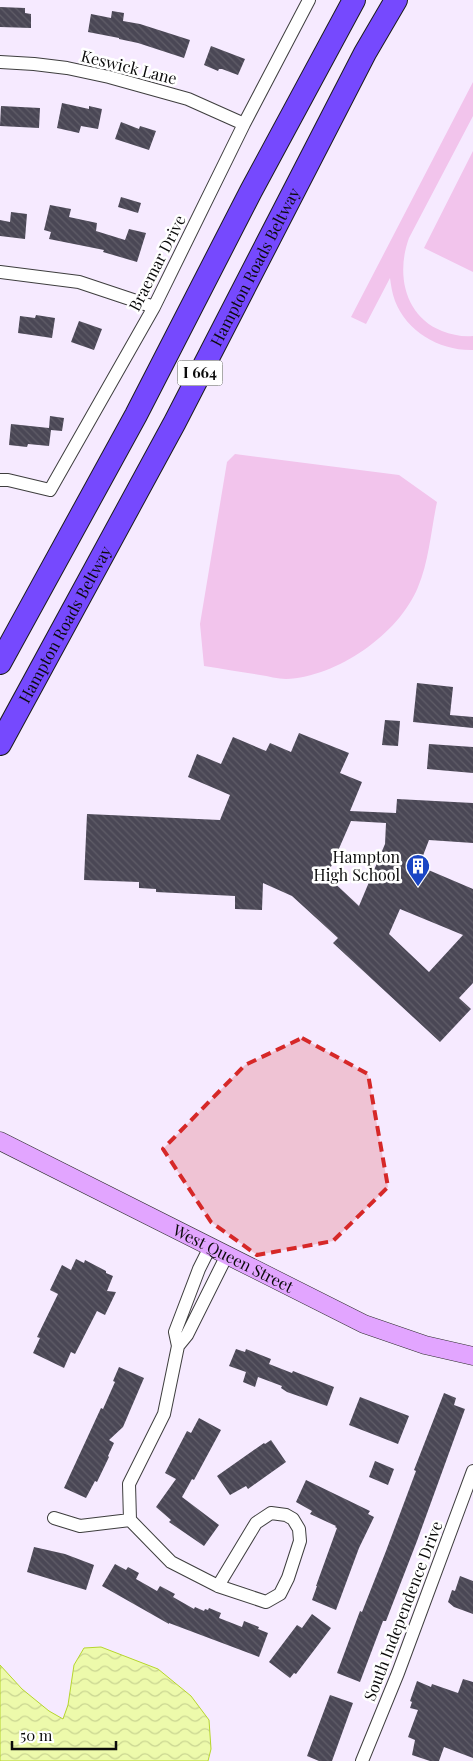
<svg xmlns="http://www.w3.org/2000/svg" width="473" height="1761" viewBox="0 0 473 1761" font-family="'Playfair Display',serif">
	<style>
		.pitch { fill: #f2c4ec }
		.water { fill: url(#water-waves); stroke: #b6d62d }
		.building { fill: url(#building-back-hatch); fill-rule: evenodd }
		.lines { fill: none; stroke-linecap: round; stroke-linejoin: round }
		.street-casing { stroke: #3e3e3e; stroke-width: 14 }
		.secondary-casing { stroke: #2d2d2d; stroke-width: 19 }
		.highway-casing { stroke: #1c1c1c; stroke-width: 24 }
		.street { stroke: #fff; stroke-width: 12 }
		.secondary { stroke: #e2a5ff; stroke-width: 18 }
		.highway { stroke: #7649fe; stroke-width: 22 }
		.marked { fill: #d62828; fill-opacity: 0.2; stroke: #d62828; stroke-width: 4; stroke-dasharray: 10 6; stroke-linejoin: round }
		.labels { text-anchor: middle; stroke-width: 5; stroke-linejoin: round; paint-order: stroke }
		.shield { fill: #fff; stroke: #545454; stroke-width: 1 }
		.shield-label { font-size: 15px; font-weight: bold; fill: #0b0b0b }
		.street-label { font-size: 16px; fill: #0b0b0b; stroke: #fff }
		.poi-label { font-size: 16px; fill: #0b0b0b; stroke: #fff; text-anchor: end }
	</style>
	<defs>
		<pattern id="water-waves" width="16" height="10" patternUnits="userSpaceOnUse" patternTransform="scale(1.25)"><rect width="16" height="10" fill="#edfaab"/><path d="M0 5q4-4 8 0t8 0" fill="none" stroke="#cad592"/></pattern>
		<pattern id="building-back-hatch" width="6" height="6" patternUnits="userSpaceOnUse" patternTransform="scale(1.25)"><rect width="6" height="6" fill="#4a4755"/><path d="M-1 5l2 2M0 0l6 6M5-1l2 2" fill="none" stroke="#605d68"/></pattern>
	</defs>
	<rect width="100%" height="100%" fill="#f6eaff"/>
	<path class="pitch" d="M473,82V116L409,238C396,273 404,316 442,331C452,335 463,337 473,336V350C440,351 407,332 395,301C392,293 391,285 390,278L366,324L351,317Z
		M473,151V272L424,248Z
		M235,454L399,475L437,502C431,530 429,561 418,587C399,634 337,677 286,679C278,679 268,676 260,675C241,672 223,669 204,666L200,624L227,462Z"/>
	<path class="water" d="M101,1647L158,1669L191,1696L209,1720L211,1749L208,1761H0V1665L22,1689L49,1711L63,1719L68,1705L74,1665L84,1648Z"/>
	<path class="building" d="M0,7L25,8V13L31,14V28L0,27Z
		M112,11L124,13L123,21L140,24L190,40L184,58L138,43L119,39V38L88,32L91,14L111,18Z
		M211,46L245,59L238,75L222,69H219L218,71L204,65Z
		M62,103L89,109V106L102,109L98,129L81,126L79,133L57,128Z
		M1,106L40,108L39,128L0,126Z
		M121,122L139,129L140,126L156,131L149,150L115,139Z
		M121,197L141,203L138,213L118,207Z
		M50,205L71,209L69,217L97,223L96,231L125,240L129,229L146,233L137,262L103,252L104,250L49,239L51,232L44,230Z
		M11,212L27,214L25,239L0,236V220L10,222Z
		M36,315L55,318L52,338L18,333L20,316L35,318Z
		M79,321L102,329L94,350L71,342Z
		M50,416L64,418L62,431L51,430L49,446L28,444L27,447L9,445L11,424L49,428Z
		M417,683L453,687L450,715L473,717V728L413,722Z
		M385,720L400,721L398,746L382,745Z
		M299,733L349,753L340,773L362,782L350,811L396,813L397,799L473,803V843L429,840L419,866L473,889V983L459,998L471,1009L440,1042L333,943L338,938L292,896L263,883L262,910L235,909V896L156,892V889L139,888V882L84,880L87,814L220,820L230,795L188,777L197,754L221,764L233,737L266,751L270,743L291,752ZM351,821L386,823L385,844L359,906L327,876ZM400,909L463,935L429,972L389,934Z
		M429,744L473,747V773L427,769Z
		M76,1259L84,1263L85,1260L106,1271V1273L113,1276L107,1291L116,1292L105,1315L97,1311L75,1354L71,1352L64,1368L33,1353L40,1338L37,1337L58,1294L50,1290L62,1265L71,1270Z
		M236,1349L245,1352L246,1349L271,1359L269,1364L292,1373L293,1371L334,1387L327,1406L287,1392L281,1388L282,1386L258,1377L255,1387L243,1382L246,1372L229,1366Z
		M119,1367L144,1378L123,1427L109,1440L114,1443L108,1456L109,1457L97,1482L95,1481L86,1498L64,1488L101,1408L103,1409L115,1382L113,1381Z
		M444,1393L456,1398L454,1405L465,1409L417,1541L386,1621H383L360,1682L337,1673L360,1611L362,1612L386,1551L416,1471L414,1470Z
		M360,1397L409,1416L398,1444L349,1425Z
		M199,1418L221,1430L194,1480L192,1479L182,1497L219,1525L204,1546L169,1522L171,1520L156,1507L176,1479L165,1473L187,1431L191,1433Z
		M271,1440L286,1462L248,1489L246,1486L230,1495L217,1476L264,1443L265,1444Z
		M375,1461L394,1469L388,1485L369,1477Z
		M306,1480L370,1511L368,1514L374,1517L359,1548L336,1610L312,1600L317,1586H316L337,1528L335,1527L336,1526L310,1514L312,1511L296,1502Z
		M34,1547L65,1554L94,1565L86,1590L27,1572Z
		M115,1564L126,1570L128,1567L139,1573L136,1579L157,1591L160,1586L175,1594L173,1597L194,1609L195,1607L204,1611L205,1609L208,1610L209,1608L221,1613L219,1618L242,1627L244,1621L259,1627L258,1629L268,1633L259,1657L169,1623V1624L102,1586Z
		M460,1576L473,1581V1614L454,1607L448,1602L452,1590L455,1591Z
		M312,1614L331,1628L296,1674L294,1673L290,1678L269,1662L297,1625L302,1628Z
		M463,1679L473,1682V1758L444,1747L439,1761H430L412,1755L415,1740L408,1737L418,1710L410,1708L412,1702L410,1701L417,1681L431,1687L432,1684L458,1693Z
		M330,1695L353,1703L332,1761H319L307,1756Z"/>
	<g class="lines">
		<g class="street-casing">
			<path id="street" d="M0,62L34,64L67,68L109,77L188,99L244,124
				M0,272L79,282L154,307
				M0,480H8L50,490L154,307L244,124L309,0
				M210,1247L199,1269L175,1332L178,1346L187,1335L227,1255
				M178,1346L164,1414L129,1484L130,1520L171,1562L218,1586L266,1602L280,1594L288,1578L300,1541L299,1529L293,1519L286,1515L271,1513L256,1523L218,1586
				M54,1518L80,1526L130,1520
				M362,1761L398,1673L473,1471"/>
		</g>
		<g class="secondary-casing">
			<g id="secondary">
				<path id="s1" d="M0,1141L364,1324L425,1345L473,1356"/>
			</g>
		</g>
		<g class="highway-casing">
			<g id="highway">
				<path d="M0,663L136,415L251,191L354,0"/>
				<path id="s2" d="M0,744L175,422L365,53L396,0"/>
			</g>
		</g>
		<use href="#street" class="street"/>
		<use href="#secondary" class="secondary"/>
		<use href="#highway" class="highway"/>
	</g>
	<path class="marked" d="M302,1038L368,1074L388,1187L333,1241L257,1255L211,1222L163,1149L245,1065Z"/>
	<defs>
		<g id="building-pin" transform="scale(1.25)"><path d="M0 17L-7.5 6A9.5 9.5 0 1 1 7.5 6Z" fill="#1b46c4" stroke="#fff"/><path d="M-4-6H4V6H1V3H-1V6H-4ZM-2.5-4.3h1.7v1.8h-1.7ZM.8-4.3h1.7v1.8H.8ZM-2.5-1h1.7V.8h-1.7ZM.8-1h1.7V.8H.8Z" fill="#fff"/></g>
	</defs>
	<g fill-rule="evenodd">
		<use href="#building-pin" x="418" y="866"/>
	</g>
	<g class="labels">
		<rect class="shield" x="177.5" y="360.5" width="45" height="25" rx="4"/>
		<g class="shield-label">
			<text x="200" y="378">I 664</text>
		</g>
		<g class="street-label">
			<text transform="translate(129 67) rotate(14)" y="6">Keswick Lane</text>
			<text transform="translate(157 263) rotate(-63)" y="6">Braemar Drive</text>
			<text dy="6" stroke="none"><textPath href="#s2" startOffset="541">Hampton Roads Beltway</textPath></text>
			<text dy="6" stroke="none"><textPath href="#s2" startOffset="136">Hampton Roads Beltway</textPath></text>
			<text dy="6" stroke="none"><textPath href="#s1" startOffset="261">West Queen Street</textPath></text>
			<text transform="translate(403 1611) rotate(-69)" y="6">South Independence Drive</text>
		</g>
		<g class="poi-label">
			<text x="400" y="863">Hampton<tspan x="400" dy="18">High School</tspan></text>
		</g>
	</g>
	<path d="M12 1741v8h104v-8" fill="none" stroke="#0b0b0b" stroke-width="2.5"/>
	<text x="20" y="1741" font-size="15" fill="#0b0b0b" stroke="#ffffff" stroke-width="4" paint-order="stroke">50 m</text>
</svg>
